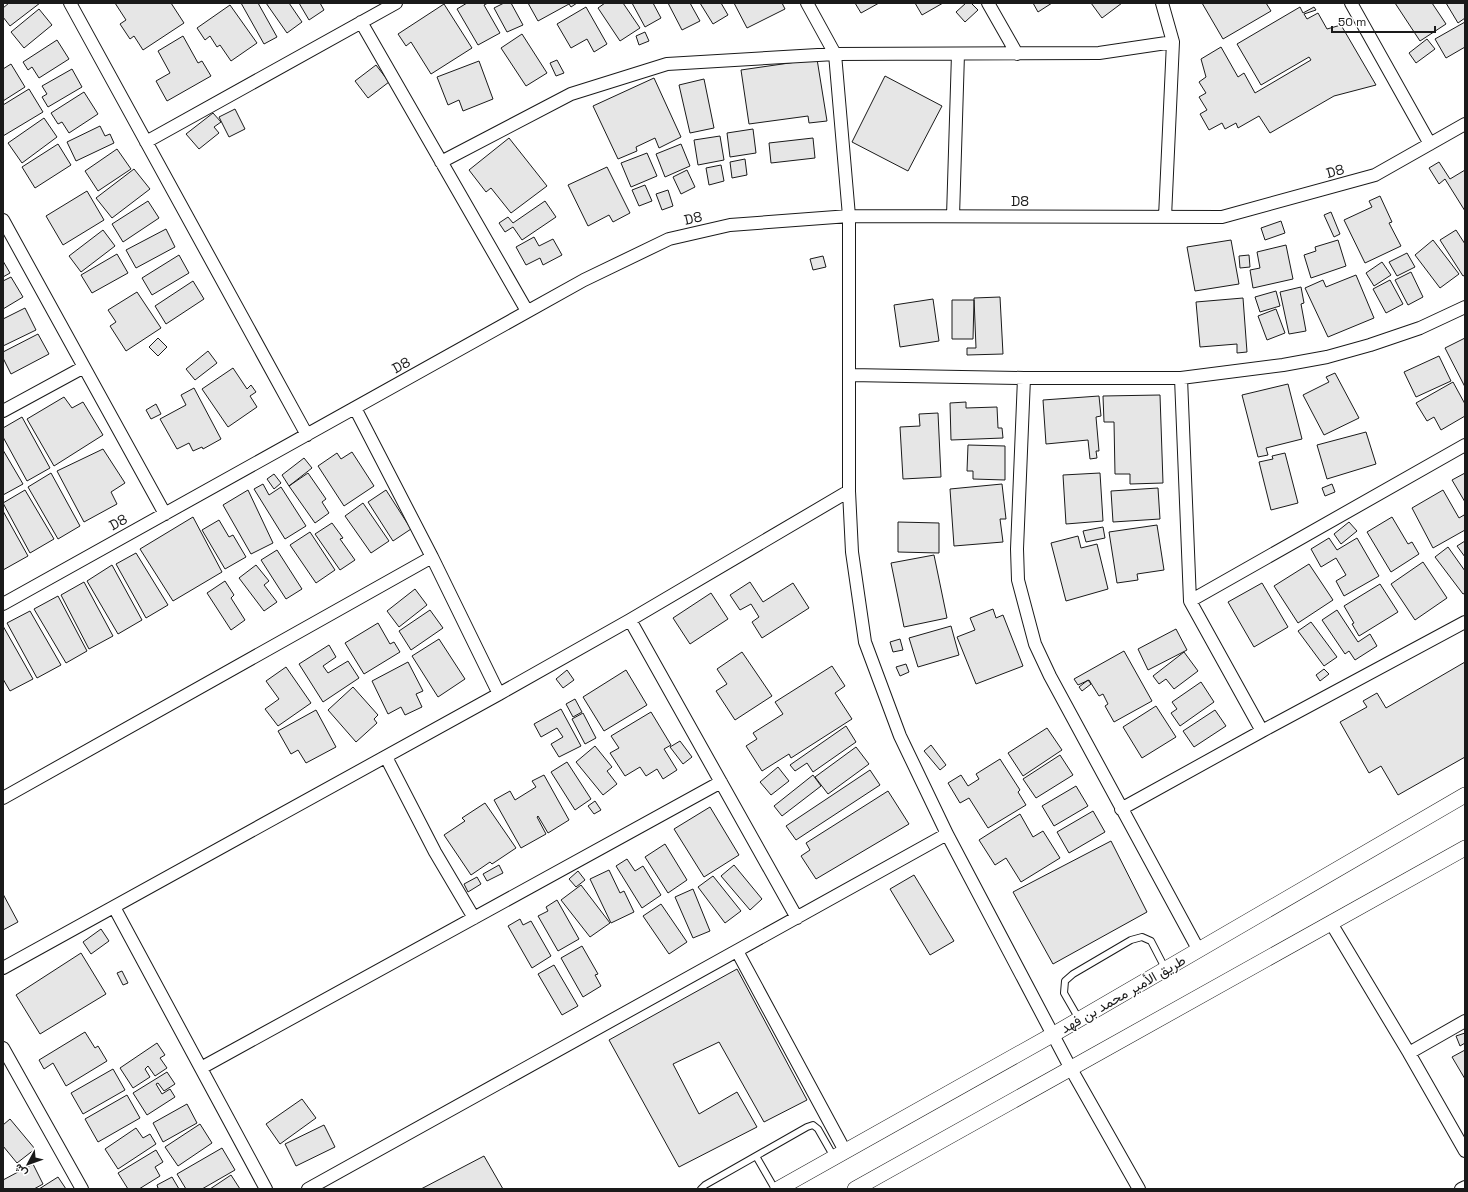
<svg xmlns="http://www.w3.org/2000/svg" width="1468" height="1192" viewBox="0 0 1468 1192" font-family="'Space Grotesk',Vazirmatn,sans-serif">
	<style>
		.building { fill: #e6e6e6; stroke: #1a1a1a }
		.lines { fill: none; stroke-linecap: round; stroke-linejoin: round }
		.service-casing { stroke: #1a1a1a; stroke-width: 8 }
		.minor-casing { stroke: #1a1a1a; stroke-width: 14 }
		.tertiary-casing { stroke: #1a1a1a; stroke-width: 16 }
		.service { stroke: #fff; stroke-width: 6 }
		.minor { stroke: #fff; stroke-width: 12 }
		.tertiary { stroke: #fff; stroke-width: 15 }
		.labels { text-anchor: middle; stroke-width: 3; stroke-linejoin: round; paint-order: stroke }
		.street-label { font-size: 14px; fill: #1a1a1a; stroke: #fff }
	</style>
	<rect width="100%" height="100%" fill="#fff"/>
	<path class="building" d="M9,3H40L10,26L3,17V8Z
		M115,3H171L184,23L143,50L134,36L130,39L120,24L126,20Z
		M241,3H258L277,37L264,44Z
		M266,3H289L302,22L287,33Z
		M299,3H320L324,10L309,20Z
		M467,3H488L484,5L500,33L478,45L457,9Z
		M504,3H511L523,25L507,32L494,8Z
		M528,3H577L571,7L569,4L538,21Z
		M605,3H623L640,28L620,41L598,8Z
		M632,3H653L661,18L645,27Z
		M668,3H690L700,21L682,30Z
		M700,3H721L728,15L713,24Z
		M734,3H782L785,9L747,28Z
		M855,3H879L861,13Z
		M915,3H943L922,15Z
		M966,3H971L978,10L965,22L956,12Z
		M1033,3H1052L1038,12Z
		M1091,3H1122L1102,18Z
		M1202,3H1266L1271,11L1223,39Z
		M1395,3H1432L1446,24L1420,41Z
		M1446,3H1465V18L1458,23Z
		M444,4L472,48L431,74L411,42L406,46L398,34Z
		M230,5L257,43L231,61L220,45L217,47L210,36L205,40L197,28Z
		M586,7L607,44L594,52L587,39L571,48L557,24Z
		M1300,7L1303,13L1314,7L1316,10L1304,14L1307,19L1318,13L1327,29L1341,25L1376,85L1334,96L1270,133L1259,116L1238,128L1236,123L1225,129L1222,123L1209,130L1200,114L1207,110L1199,97L1206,93L1199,82L1206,77L1201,59L1221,47L1238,77L1244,73L1255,93L1311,60L1309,57L1261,85L1237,44Z
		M39,9L52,25L24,48L11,32Z
		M1465,22V47L1446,58L1435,39Z
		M645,32L649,41L639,45L636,36Z
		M522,34L547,73L526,86L501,48Z
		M183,36L198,63L202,61L211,76L167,101L156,81L170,73L158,51Z
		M1427,39L1435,49L1416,63L1409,53Z
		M57,40L69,59L39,78L32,67L28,70L23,62Z
		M817,59L827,121L809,123L808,116L749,124L741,70Z
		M557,60L564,73L556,76L550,63Z
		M479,61L493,99L463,111L459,100L448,105L437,77Z
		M11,64L25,87L3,101V69Z
		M376,65L389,82L368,98L355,81Z
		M72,69L82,87L48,107L42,97L47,94L42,86Z
		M885,76L942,106L908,171L852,142Z
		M654,78L681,137L659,148L655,138L636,147L637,151L618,159L593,106Z
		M704,79L714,128L690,133L679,85Z
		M29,89L43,112L3,136V105Z
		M84,92L98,114L69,133L62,122L58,124L51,113Z
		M235,109L245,129L229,137L219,117Z
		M213,113L221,122L214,127L219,133L199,149L186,134Z
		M44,118L57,137L22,163L8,143Z
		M100,126L105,136L110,134L114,143L76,161L67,142Z
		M753,129L756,153L730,157L727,133Z
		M720,136L724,160L698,165L694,140Z
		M509,138L547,186L511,213L491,188L486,192L469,170Z
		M813,138L815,158L771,163L769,143Z
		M58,144L71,165L35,188L22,167Z
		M681,144L690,166L665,177L656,154Z
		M117,149L131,169L98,191L85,171Z
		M647,153L657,176L631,187L621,163Z
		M745,159L747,175L732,178L730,162Z
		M1439,162L1450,179L1465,170V211L1445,179L1439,184L1429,168Z
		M721,165L724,181L709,185L706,168Z
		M607,167L630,213L613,222L609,215L588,226L568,185Z
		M134,169L150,189L112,218L96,198Z
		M687,170L695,187L681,194L673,177Z
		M645,185L652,201L639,206L632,190Z
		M668,190L673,206L662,210L656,194Z
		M87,191L104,220L63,245L46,216Z
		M1380,196L1392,222L1389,223L1401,246L1365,263L1344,220L1372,207L1369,201Z
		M148,201L159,218L123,242L112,224Z
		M545,201L556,217L522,240L513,227L505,232L499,223L508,217L513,223Z
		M1331,212L1340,234L1334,237L1324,215Z
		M1281,221L1285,233L1265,240L1261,228Z
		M166,229L175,247L136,268L126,250Z
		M103,230L115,246L81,272L69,256Z
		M1456,230L1465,244V275L1463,276L1440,240Z
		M534,237L539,246L553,239L562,255L543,265L540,258L526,265L516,247Z
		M1231,240L1239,284L1195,291L1187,247Z
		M1338,240L1346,266L1311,278L1304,255L1316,251L1315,247Z
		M1433,240L1459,274L1440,288L1415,255Z
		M1286,245L1293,279L1253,288L1250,270L1260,268L1257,252Z
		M1407,253L1415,267L1397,276L1389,262Z
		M117,254L128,273L92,293L81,275Z
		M179,255L189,273L152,295L142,278Z
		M1249,255L1250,267L1240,268L1239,256Z
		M823,256L826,267L813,270L810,259Z
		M3,261L10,273L3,277Z
		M1382,262L1391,275L1374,286L1366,273Z
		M1411,272L1423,297L1408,305L1395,280Z
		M1356,275L1374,318L1328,337L1305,288L1323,280L1326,287Z
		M11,277L23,297L3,309V281Z
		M1390,280L1403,304L1386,313L1373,289Z
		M193,281L204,299L166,324L155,306Z
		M1301,287L1304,303L1301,304L1306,331L1289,334L1280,292Z
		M1276,291L1280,306L1260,312L1255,297Z
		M137,292L161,328L126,351L110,326L116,322L108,310Z
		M1000,297L1003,354L967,355V348H976L974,298Z
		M1243,298L1247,352L1237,353V344L1200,347L1196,302Z
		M933,299L939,341L900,347L894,305Z
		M952,300H974L973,339H952Z
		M25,308L36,330L3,346V319Z
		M1276,309L1285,333L1267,340L1258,316Z
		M38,334L49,354L11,374L3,358V352Z
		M158,338L167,347L158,356L149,347Z
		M1465,338V387L1445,348Z
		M208,351L217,363L195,380L186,369Z
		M1439,356L1451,381L1416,397L1404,372Z
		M233,368L247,389L251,385L256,392L250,396L257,407L228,427L202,389Z
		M1335,373L1359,418L1324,435L1303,395L1329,382L1326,377Z
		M1453,382L1465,404V416L1441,430L1434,417L1427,421L1416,403Z
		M1288,384L1302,439L1266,448L1268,455L1258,457L1242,395Z
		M194,388L221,439L203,449L202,447L193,451L189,443L177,449L160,419L186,405L181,395Z
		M1160,395L1163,483L1130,484V474H1115L1114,422H1104L1103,396Z
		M1099,396L1101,416L1096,417L1099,451H1096L1097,458L1090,459L1088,440L1046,444L1043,400Z
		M64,397L72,408L83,402L103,435L54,466L27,419Z
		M966,402V408L997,407L998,428H1002L1003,438L951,440L950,403Z
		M156,404L161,414L151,419L146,410Z
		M938,413L941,477L903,479L900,427L920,426L919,414Z
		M22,417L50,468L27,481L3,437V428Z
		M1366,432L1376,464L1327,479L1317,445Z
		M968,445L1005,446V480L973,479V471H967Z
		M103,449L125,483L111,492L117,504L84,522L57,471Z
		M3,450L23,484L3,495Z
		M352,452L374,486L344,506L318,466L337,453L341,459Z
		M1285,453L1298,503L1271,510L1259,462L1273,459L1272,456Z
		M304,458L312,468L289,486L282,475Z
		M51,473L80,526L58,539L28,487Z
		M308,473L326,499L322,502L329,513L315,523L289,486Z
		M1100,473L1103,521L1066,524L1063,475Z
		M1465,473V502L1452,480Z
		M274,474L281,483L274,489L267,479Z
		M263,484L269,495L281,487L306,526L285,539L254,489Z
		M1002,484L1006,519H1000L1003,542L954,546L950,489Z
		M1332,484L1335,492L1325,496L1322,488Z
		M1158,488L1160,519L1113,522L1111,491Z
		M25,490L54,539L30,553L3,503Z
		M248,490L273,543L251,554L223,505Z
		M386,490L411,529L393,541L368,502Z
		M1443,490L1459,518L1464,515L1465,517V530L1433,548L1412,508Z
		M363,503L389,541L371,553L345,516Z
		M3,511L28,556L3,570Z
		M193,517L222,572L173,601L140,549Z
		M1392,517L1408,544L1412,542L1419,554L1391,572L1367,532Z
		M219,520L229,537L233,535L246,557L225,569L202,530Z
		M898,522L939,523V553L898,552Z
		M1349,522L1357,531L1341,544L1334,534Z
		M332,523L343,538L340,539L355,560L340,570L315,534Z
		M1157,525L1164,570L1137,574L1138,580L1117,583L1109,532Z
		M1103,527L1105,538L1086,542L1083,531Z
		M310,532L335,570L316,583L290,545Z
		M1078,536L1081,548L1097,544L1108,589L1066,601L1051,543Z
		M1329,538L1337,550L1357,538L1379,576L1344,596L1336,581L1346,575L1336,558L1321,567L1311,549Z
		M1465,541V557L1457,546Z
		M1448,547L1465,571V593L1463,594L1435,557Z
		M277,550L302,589L286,599L261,560Z
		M136,553L168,605L146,618L116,564Z
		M934,555L947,618L904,627L891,563Z
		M1423,562L1447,598L1415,620L1391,584Z
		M1309,564L1333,600L1298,623L1274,586Z
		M112,565L142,620L118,634L87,581Z
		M256,565L269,581L264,585L277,602L264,611L239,578Z
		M225,581L234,595L231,598L245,620L231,630L207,593Z
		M84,582L113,636L89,649L61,595Z
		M750,582L763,602L793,583L809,608L762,638L752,622L759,617L751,604L740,610L730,595Z
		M1262,583L1288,627L1254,647L1228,602Z
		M1380,584L1398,612L1359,636L1352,624L1354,623L1344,606Z
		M415,589L427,605L399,627L387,611Z
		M711,593L728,619L690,644L673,618Z
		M58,596L87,651L66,663L34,609Z
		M993,609L996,618L1003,615L1023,666L976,684L957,637L975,630L970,618Z
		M430,610L443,628L411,650L399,631Z
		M1337,610L1358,642L1370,634L1377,646L1355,660L1349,651L1345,654L1322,620Z
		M30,611L61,665L37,678L7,623Z
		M1311,622L1337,657L1324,666L1298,631Z
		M378,623L390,644L394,642L400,652L364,674L345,643Z
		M3,626L33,679L10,691L3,679Z
		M951,626L959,655L918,667L909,638Z
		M1176,629L1187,650L1148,670L1138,649Z
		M439,639L465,679L438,697L412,656Z
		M900,639L903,650L893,652L890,642Z
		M329,645L336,657L323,666L328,673L348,661L359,678L323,702L299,664Z
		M1124,651L1152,701L1114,722L1105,706L1108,704L1103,694L1099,696L1089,680L1078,685L1074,679Z
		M742,652L772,696L735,720L716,691L727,684L717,669Z
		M1184,652L1198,671L1174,689L1166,679L1159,684L1153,676Z
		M408,662L423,691L416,694L422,707L405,715L401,707L388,714L372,681Z
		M1465,662V757L1398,795L1381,766L1369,773L1340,722L1367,707L1363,701L1377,693L1386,708Z
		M906,664L909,672L900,676L896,667Z
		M832,666L845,686L835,693L852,719L791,758L789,754L762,771L746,746L757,739L753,733L783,714L775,702Z
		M286,667L311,703L278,726L265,709L279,699L266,681Z
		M1324,669L1329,674L1320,681L1316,675Z
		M567,670L574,680L563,688L556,679Z
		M626,670L647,705L604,731L583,697Z
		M1088,680L1091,684L1082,691L1079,687Z
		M1201,682L1214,702L1180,726L1171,713L1177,709L1172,702Z
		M353,687L378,715L374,719L377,723L356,742L328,710Z
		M575,699L582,712L573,717L566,704Z
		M1156,706L1176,737L1142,758L1123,727Z
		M561,709L581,746L559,757L551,744L563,737L557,728L541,737L534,724Z
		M316,710L336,747L306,763L298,750L291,754L278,731Z
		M1215,710L1226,726L1194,747L1183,731Z
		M651,712L671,745L664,749L677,770L663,779L657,769L646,776L640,767L625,776L610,753L619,748L611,736Z
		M583,713L596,738L585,744L572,719Z
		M846,726L856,742L813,772L807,763L795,771L790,765Z
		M1047,728L1062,750L1023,776L1008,753Z
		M680,741L692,757L683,764L670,747Z
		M931,745L946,765L940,770L924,751Z
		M595,746L612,767L607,771L617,784L603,795L576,762Z
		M856,747L869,764L828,794L815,777Z
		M1060,755L1073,775L1036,798L1023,779Z
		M1000,759L1020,790L1018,792L1026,805L988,828L969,798L960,803L948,783L961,775L968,786L979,779L976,774Z
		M567,762L591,799L575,810L551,772Z
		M778,767L789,781L771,795L760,782Z
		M870,770L880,785L796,840L786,826Z
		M544,775L569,820L548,833L538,816L537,817L546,834L521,848L494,800L510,791L515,800L536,787L532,781Z
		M813,775L821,786L782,816L774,806Z
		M1076,786L1088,806L1054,826L1042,806Z
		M888,791L909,824L816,879L801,856L810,850L806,843Z
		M595,801L601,810L594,814L588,806Z
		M485,803L516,848L492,864L490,862L471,875L444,835L465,821L462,818Z
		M710,807L739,855L704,877L674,829Z
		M1093,811L1105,832L1069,853L1057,832Z
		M1020,814L1033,837L1043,831L1060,858L1021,882L1006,858L995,865L979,840Z
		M1111,841L1147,912L1053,964L1013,892Z
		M665,844L687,880L668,893L645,857Z
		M627,859L635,871L643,866L661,895L642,908L616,866Z
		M499,865L503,873L487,881L483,874Z
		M734,865L762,899L750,910L721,876Z
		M609,870L620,893L624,891L634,912L611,923L590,879Z
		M578,871L585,880L576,887L569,879Z
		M914,875L954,941L930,955L890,889Z
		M713,876L741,911L725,923L698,887Z
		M477,877L481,884L468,892L464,884Z
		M581,885L610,923L590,937L561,900Z
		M693,889L710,931L693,938L675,897Z
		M3,894L18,922L3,930Z
		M557,900L579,939L558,951L538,916L548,911L546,907Z
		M661,904L687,942L669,954L643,916Z
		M520,919L523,925L531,921L551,956L532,968L508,926Z
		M101,929L109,941L91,954L83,942Z
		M582,946L598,974L595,975L601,986L583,997L561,958Z
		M81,953L106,994L40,1034L16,995Z
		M554,965L578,1006L562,1015L538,974Z
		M737,969L807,1100L764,1122L719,1042L673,1064L699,1114L737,1092L757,1127L679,1167L609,1040Z
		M122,971L128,983L123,985L117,973Z
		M85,1032L95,1048L98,1046L107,1061L66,1086L53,1063L44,1069L39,1060Z
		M1465,1033V1043L1460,1046L1456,1036Z
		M157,1043L165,1055L160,1058L167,1068L155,1076L148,1066L145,1069L150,1077L133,1088L120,1068Z
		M1465,1050V1079L1452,1057Z
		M113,1069L125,1090L83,1114L71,1093Z
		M167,1072L175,1084L164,1091L158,1083L156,1084L162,1094L170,1089L175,1097L147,1115L133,1093Z
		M127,1095L140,1118L98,1142L85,1119Z
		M302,1099L316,1118L280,1144L266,1124Z
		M187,1104L197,1123L163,1142L153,1123Z
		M10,1119L35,1149L17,1163L3,1146V1125Z
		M200,1124L212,1143L178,1166L165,1147Z
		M324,1125L335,1147L296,1166L285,1144Z
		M136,1128L143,1138L150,1134L156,1144L118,1169L105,1149Z
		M222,1148L235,1170L202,1189H186L177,1174Z
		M156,1150L163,1162L155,1167L160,1176L139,1189H128L118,1173Z
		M484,1156L503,1189H421Z
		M33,1164L43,1184L34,1189H3V1180Z
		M231,1175L240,1189H210Z
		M58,1177L66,1189H39Z
		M172,1177L179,1189H156L158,1188L157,1185Z"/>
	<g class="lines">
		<g class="service-casing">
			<path id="service" d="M1079,1019L1064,993L1065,981L1073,974L1131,940L1142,937L1151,941L1165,968
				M756,1156L775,1189
				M701,1189L705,1185L807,1127L813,1125L818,1129L834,1157"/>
		</g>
		<g class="minor-casing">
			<path id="minor" d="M70,3L307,435
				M807,3L835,54L849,216V491L852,552L865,642L900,736L947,834L1071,1069L1139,1189
				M988,3L1017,54
				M1162,3L1173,42L1165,217
				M1351,3L1430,144
				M361,22L527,311
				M146,142L396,3
				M441,162L571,94L667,64L835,54L1099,53L1173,42
				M953,216L958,54
				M3,220L165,514
				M850,375L1024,378H1181L1283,365L1327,357L1370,345L1420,328L1465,307
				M1024,378L1017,549L1018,580L1035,644L1050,676L1198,949
				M1181,378L1190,601L1262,731
				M355,408L432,557
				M3,411L84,367
				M1190,601L1465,445
				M3,604L584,280L669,239L730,225L849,216L1222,217L1375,175L1465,124
				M630,620L797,918
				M386,757L435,852L474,918
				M3,798L432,557L499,694
				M1121,809L1262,731L1465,622
				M114,907L266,1189
				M1331,923L1409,1053
				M737,951L845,1151
				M3,968L499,694L630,620L849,491
				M1465,1021L1409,1053L1465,1151
				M3,1048L82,1189
				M201,1068L721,782
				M308,1189L947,834
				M1461,1189L1465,1187"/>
		</g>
		<g class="tertiary-casing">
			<path id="tertiary" d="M778,1189L1054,1034L1465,795
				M855,1189L1465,848"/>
		</g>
		<use href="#service" class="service"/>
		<use href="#minor" class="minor"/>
		<use href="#tertiary" class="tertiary"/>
	</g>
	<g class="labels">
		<g class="street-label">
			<text transform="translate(1335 171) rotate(-16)" y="5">D8</text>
			<text x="1020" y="206">D8</text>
			<text transform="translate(693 218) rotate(-13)" y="5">D8</text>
			<text transform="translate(401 365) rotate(-29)" y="5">D8</text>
			<text transform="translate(118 522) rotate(-29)" y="5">D8</text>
			<text transform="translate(1123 994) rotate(-30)" y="5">طريق الأمير محمد بن فهد</text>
		</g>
	</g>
	<rect width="1468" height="1192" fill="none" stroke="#1a1a1a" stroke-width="8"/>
	<g transform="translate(28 1164) rotate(229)" stroke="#ffffff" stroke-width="3" paint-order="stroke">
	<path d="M0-3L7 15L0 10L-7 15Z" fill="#1a1a1a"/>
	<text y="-6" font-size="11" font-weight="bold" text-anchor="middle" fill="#1a1a1a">ش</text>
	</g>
	<path d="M1332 26v6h103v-6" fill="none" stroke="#1a1a1a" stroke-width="2"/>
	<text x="1338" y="26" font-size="12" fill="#1a1a1a" stroke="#ffffff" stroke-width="3" paint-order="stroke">50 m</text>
</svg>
